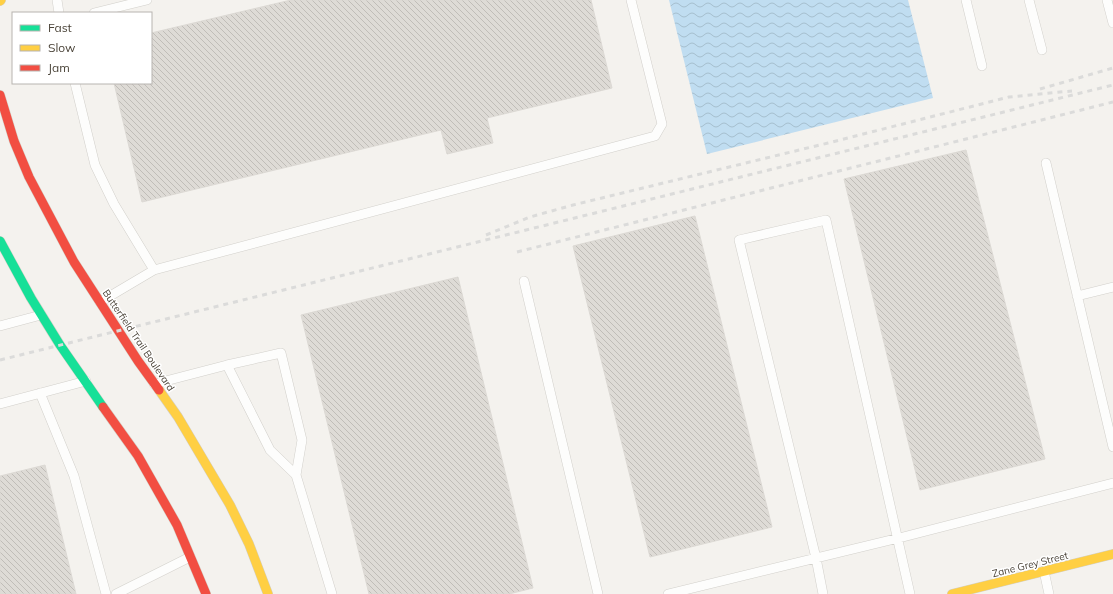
<svg xmlns="http://www.w3.org/2000/svg" width="1113" height="594" viewBox="0 0 1113 594" font-family="Mulish,sans-serif">
	<style>
		.water { fill: url(#water-waves) }
		.building { fill: url(#building-back-hatch); stroke: #dcd9d4 }
		.lines { fill: none; stroke-linecap: round; stroke-linejoin: round }
		.lane-casing { stroke: #d2d0cb; stroke-width: 10 }
		.fast-casing { stroke: #d3cfc5; stroke-width: 10 }
		.slow-casing { stroke: #d3cfc5; stroke-width: 10 }
		.jam-casing { stroke: #d3cfc5; stroke-width: 10 }
		.lane { stroke: #fdfdfc; stroke-width: 9 }
		.fast { stroke: #16e098; stroke-width: 9 }
		.slow { stroke: #ffcf43; stroke-width: 9 }
		.jam { stroke: #f24e42; stroke-width: 9 }
		.rail { stroke: #dbdbda; stroke-width: 3; stroke-dasharray: 5 5; stroke-linecap: butt }
		.labels { text-anchor: middle; stroke-width: 3; stroke-linejoin: round; paint-order: stroke }
		.street-label { font-size: 10px; fill: #4b4439; stroke: #fff }
	</style>
	<defs>
		<pattern id="water-waves" width="16" height="10" patternUnits="userSpaceOnUse"><rect width="16" height="10" fill="#c0ddf1"/><path d="M0 5q4-4 8 0t8 0" fill="none" stroke="#a6bfcf"/></pattern>
		<pattern id="building-back-hatch" width="6" height="6" patternUnits="userSpaceOnUse"><rect width="6" height="6" fill="#dedbd6"/><path d="M-1 5l2 2M0 0l6 6M5-1l2 2" fill="none" stroke="#c0bdb8"/></pattern>
	</defs>
	<rect width="100%" height="100%" fill="#f4f2ee"/>
	<path class="water" d="M669,0H908L933,98L707,154Z"/>
	<path class="building" d="M291,0H591L612,88L487,118L493,143L447,154L441,130L142,202L114,83H151V33Z
		M966,150L1045,459L920,490L844,179Z
		M695,216L772,527L650,557L573,246Z
		M458,277L533,588L509,594H369L301,315Z
		M45,465L76,594H0V476Z"/>
	<g class="lines">
		<g class="lane-casing">
			<path id="lane" d="M57,0L59,13
				M966,0L982,66
				M1029,0L1042,50
				M1107,0L1113,23
				M94,13L147,0
				M75,83L95,165L114,204L154,270L655,136L662,124L631,0
				M1046,163L1113,447
				M524,281L598,594
				M1077,296L1113,287
				M100,302L154,270
				M0,326L41,315
				M227,365L281,353L302,440L296,475
				M154,384L227,365L270,450L296,475L332,594
				M40,393L74,476L106,594
				M0,404L86,381
				M1044,571L1049,594
				M116,594L190,557
				M668,594L903,537L1113,483
				M823,594L816,558L739,240L826,220L910,594"/>
		</g>
		<g class="fast-casing">
			<path id="fast" d="M0,241L31,298L60,345L103,407"/>
		</g>
		<g class="slow-casing">
			<path id="slow" d="M0,1L1,0
				M159,390L178,417L230,505L249,544L268,594
				M952,594L1113,554"/>
		</g>
		<g class="jam-casing">
			<path id="jam" d="M0,95L14,141L29,177L74,262L138,361L159,390
				M103,407L138,456L177,525L206,594"/>
		</g>
		<use href="#lane" class="lane"/>
		<use href="#fast" class="fast"/>
		<use href="#slow" class="slow"/>
		<use href="#jam" class="jam"/>
		<path class="rail" d="M1040,89L1113,68
			M486,235L530,217L573,205L828,143L1009,97L1060,92L1072,91
			M517,252L1113,102
			M0,360L1113,85"/>
	</g>
	<g class="labels">
		<g class="street-label">
			<text transform="translate(139 340) rotate(56)" y="4">Butterfield Trail Boulevard</text>
			<text transform="translate(1030 564) rotate(-14)" y="4">Zane Grey Street</text>
		</g>
	</g>
	<rect x="12" y="12" width="140" height="72" fill="#ffffff" stroke="#b7b4b0"/>
	<rect x="20" y="25" width="20" height="6" fill="#16e098" stroke="#b7b4b0"/>
	<text x="48" y="32" font-size="12" fill="#4b4439">Fast</text>
	<rect x="20" y="45" width="20" height="6" fill="#ffcf43" stroke="#b7b4b0"/>
	<text x="48" y="52" font-size="12" fill="#4b4439">Slow</text>
	<rect x="20" y="65" width="20" height="6" fill="#f24e42" stroke="#b7b4b0"/>
	<text x="48" y="72" font-size="12" fill="#4b4439">Jam</text>
</svg>
